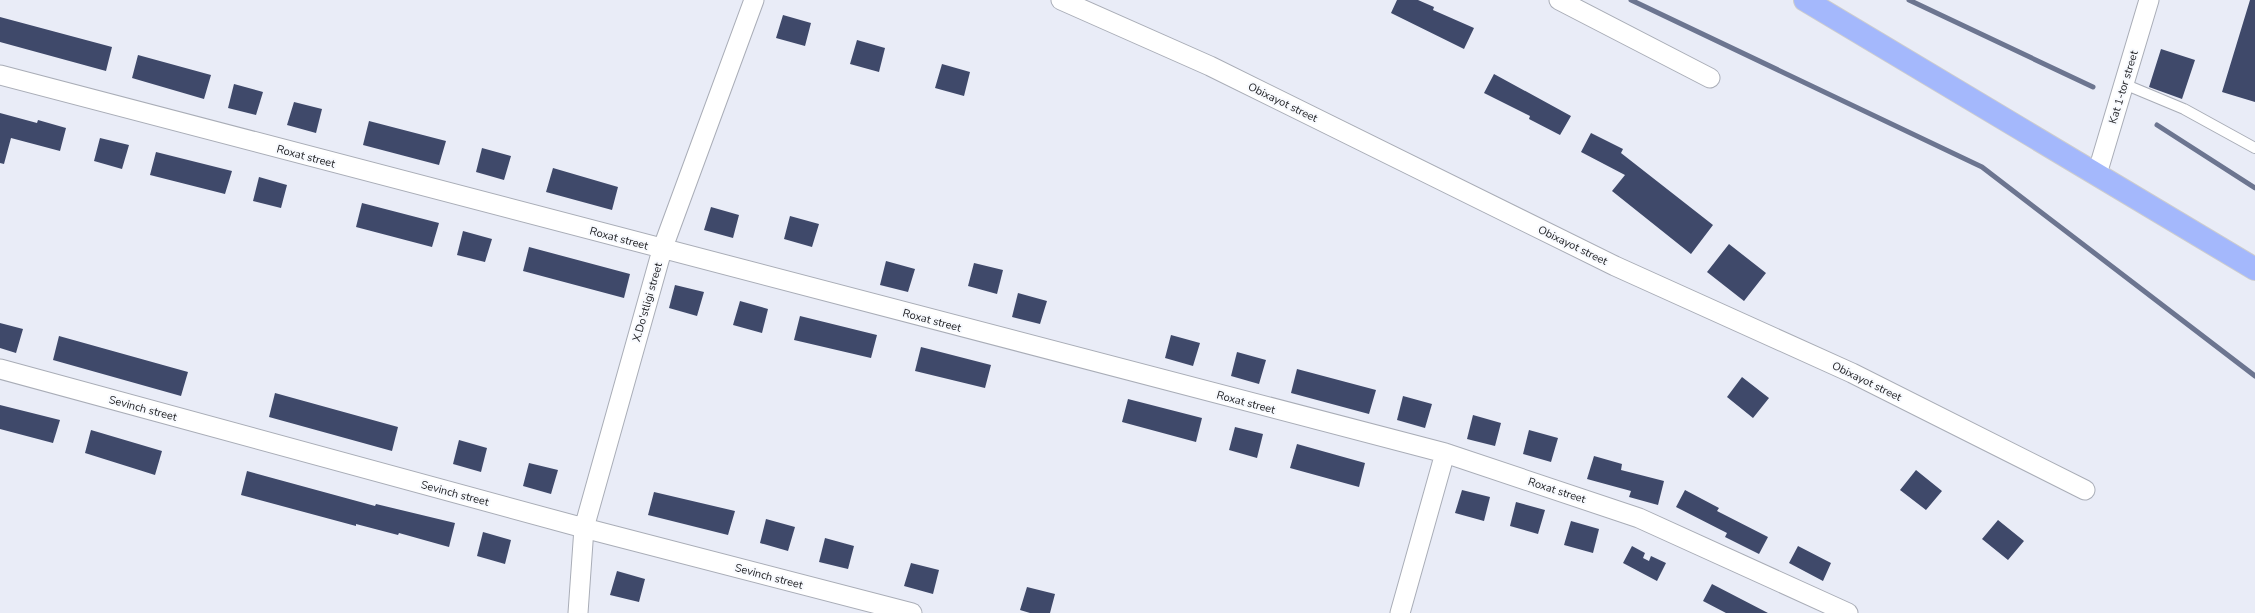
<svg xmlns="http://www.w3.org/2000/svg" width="2255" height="613" viewBox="0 0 2255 613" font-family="'Nunito Sans',sans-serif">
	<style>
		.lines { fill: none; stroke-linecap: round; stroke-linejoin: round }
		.stream { stroke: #6c7590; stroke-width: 5 }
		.building { fill: #3f496a }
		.service-casing { stroke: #a9adb7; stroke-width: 12 }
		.minor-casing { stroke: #a9adb7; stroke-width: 21 }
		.trunk-casing { stroke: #cdcdce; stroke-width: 24 }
		.service { stroke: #fff; stroke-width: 10 }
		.minor { stroke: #fff; stroke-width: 19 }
		.trunk { stroke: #a4b8fc; stroke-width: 22 }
		.labels { text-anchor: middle; stroke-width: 4; stroke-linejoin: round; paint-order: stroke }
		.street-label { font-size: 11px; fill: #1a1b1f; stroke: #f8fafe }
	</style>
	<rect width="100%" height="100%" fill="#e9ecf7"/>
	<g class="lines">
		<path class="stream" d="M1631,0L1982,167L2255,376
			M1909,0L2093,87
			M2157,125L2255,188"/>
	</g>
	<path class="building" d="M1397,0H1418L1434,7L1433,10L1474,28L1464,49L1391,13Z
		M2250,0H2255V102L2222,92Z
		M783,15L811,23L805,46L776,38Z
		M0,17L112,47L106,71L0,42Z
		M857,40L885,48L879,72L850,64Z
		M2161,49L2195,60L2182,99L2149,87Z
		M138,55L211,75L204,99L132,78Z
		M942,64L970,72L964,96L935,88Z
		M1494,74L1571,116L1560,135L1529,119L1530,116L1484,93Z
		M234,84L263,92L256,115L228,108Z
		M294,102L322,109L316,133L287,125Z
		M0,113L37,123L38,120L66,128L60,151L11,138L4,164L0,163Z
		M369,121L446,141L439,165L363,145Z
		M1591,133L1623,149L1621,153L1713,225L1691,254L1612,191L1625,175L1581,152Z
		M100,138L129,145L122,169L94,161Z
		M482,148L511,156L504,180L476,172Z
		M156,152L232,171L225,194L150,175Z
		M553,168L618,187L612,210L546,192Z
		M259,177L287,185L281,208L253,201Z
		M362,203L439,223L432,247L356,227Z
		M711,207L739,215L733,238L704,230Z
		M790,216L819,224L812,247L784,239Z
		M463,231L492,239L485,262L457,255Z
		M1729,244L1766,273L1744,301L1707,272Z
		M529,247L630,274L624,298L523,271Z
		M886,261L915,269L908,292L880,285Z
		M974,263L1003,270L997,294L968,286Z
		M675,285L704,292L697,316L669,308Z
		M1018,293L1047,301L1040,324L1012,317Z
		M740,301L768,309L762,333L733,325Z
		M800,316L877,335L871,358L794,340Z
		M0,323L23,329L16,353L0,348Z
		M1171,335L1200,343L1193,366L1165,358Z
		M59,336L188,372L181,396L53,360Z
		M921,347L991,365L985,388L915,371Z
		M1237,352L1266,360L1259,384L1231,376Z
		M1297,369L1376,390L1369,414L1291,393Z
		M1742,377L1769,398L1753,418L1727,397Z
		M275,393L398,427L392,451L269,417Z
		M1403,396L1432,404L1425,428L1397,420Z
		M1128,399L1202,418L1196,442L1122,422Z
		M0,405L60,420L53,443L0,429Z
		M1473,415L1501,423L1495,446L1467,439Z
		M1235,427L1263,434L1257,458L1229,450Z
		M91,430L162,451L155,475L85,453Z
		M1529,430L1558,438L1551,462L1523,454Z
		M459,440L487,448L481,472L453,464Z
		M1297,444L1365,463L1359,487L1290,468Z
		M1594,456L1622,464L1621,470L1664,481L1658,505L1629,497L1631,491L1587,479Z
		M529,463L558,470L551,494L523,486Z
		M1916,470L1942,491L1926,510L1900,490Z
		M247,471L375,506L376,504L455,523L449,547L399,533L398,535L356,524V526L241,495Z
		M1462,490L1490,497L1484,521L1455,513Z
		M1685,490L1719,508L1717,511L1768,537L1759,554L1725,537L1727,533L1676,507Z
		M654,492L735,511L728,535L648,515Z
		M1516,502L1545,510L1538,534L1510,526Z
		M766,519L795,527L788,551L760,543Z
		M1998,520L2024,541L2008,560L1982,539Z
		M1571,521L1599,529L1593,553L1564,545Z
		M483,532L511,540L505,564L477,556Z
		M825,538L854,546L848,569L819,562Z
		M1632,546L1645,553L1643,558L1649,561L1651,556L1666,563L1657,581L1623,563Z
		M1798,546L1831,563L1823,581L1789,563Z
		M911,563L939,570L933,594L904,586Z
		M617,571L645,579L639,602L610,595Z
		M1712,584L1768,613H1726L1703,601Z
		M1027,587L1055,594L1050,613H1030L1020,610Z"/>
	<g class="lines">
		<g class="service-casing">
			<path id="service" d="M2124,84L2184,109L2255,148"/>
		</g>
		<g class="minor-casing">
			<path id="minor" d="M1061,0L1210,66L1615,266L1852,373L2085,490
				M1559,0L1710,78
				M0,75L1445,453L1639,518L1848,613
				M2097,174L2149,0
				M0,369L584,528L912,613
				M578,613L584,528L662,250L754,0
				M1400,613L1445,453"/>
		</g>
		<g class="trunk-casing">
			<path id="trunk" d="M1805,0L2255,269"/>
		</g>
		<use href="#service" class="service"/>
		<use href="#minor" class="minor"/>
		<use href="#trunk" class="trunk"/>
	</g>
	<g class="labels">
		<g class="street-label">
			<text transform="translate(2123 87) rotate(-73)" y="4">Kat 1-tor street</text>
			<text transform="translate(1283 102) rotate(26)" y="4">Obixayot street</text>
			<text transform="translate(306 156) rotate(15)" y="4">Roxat street</text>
			<text transform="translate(619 238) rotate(15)" y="4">Roxat street</text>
			<text transform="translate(1573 245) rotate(26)" y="4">Obixayot street</text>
			<text transform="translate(647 302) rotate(-74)" y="4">X.Do'stligi street</text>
			<text transform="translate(932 320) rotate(15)" y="4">Roxat street</text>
			<text transform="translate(1867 381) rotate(26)" y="4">Obixayot street</text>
			<text transform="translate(1246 402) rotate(15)" y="4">Roxat street</text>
			<text transform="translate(143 408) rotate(15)" y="4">Sevinch street</text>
			<text transform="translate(1557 490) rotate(18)" y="4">Roxat street</text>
			<text transform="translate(455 493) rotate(15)" y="4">Sevinch street</text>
			<text transform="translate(769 576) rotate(15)" y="4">Sevinch street</text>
		</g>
	</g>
</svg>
